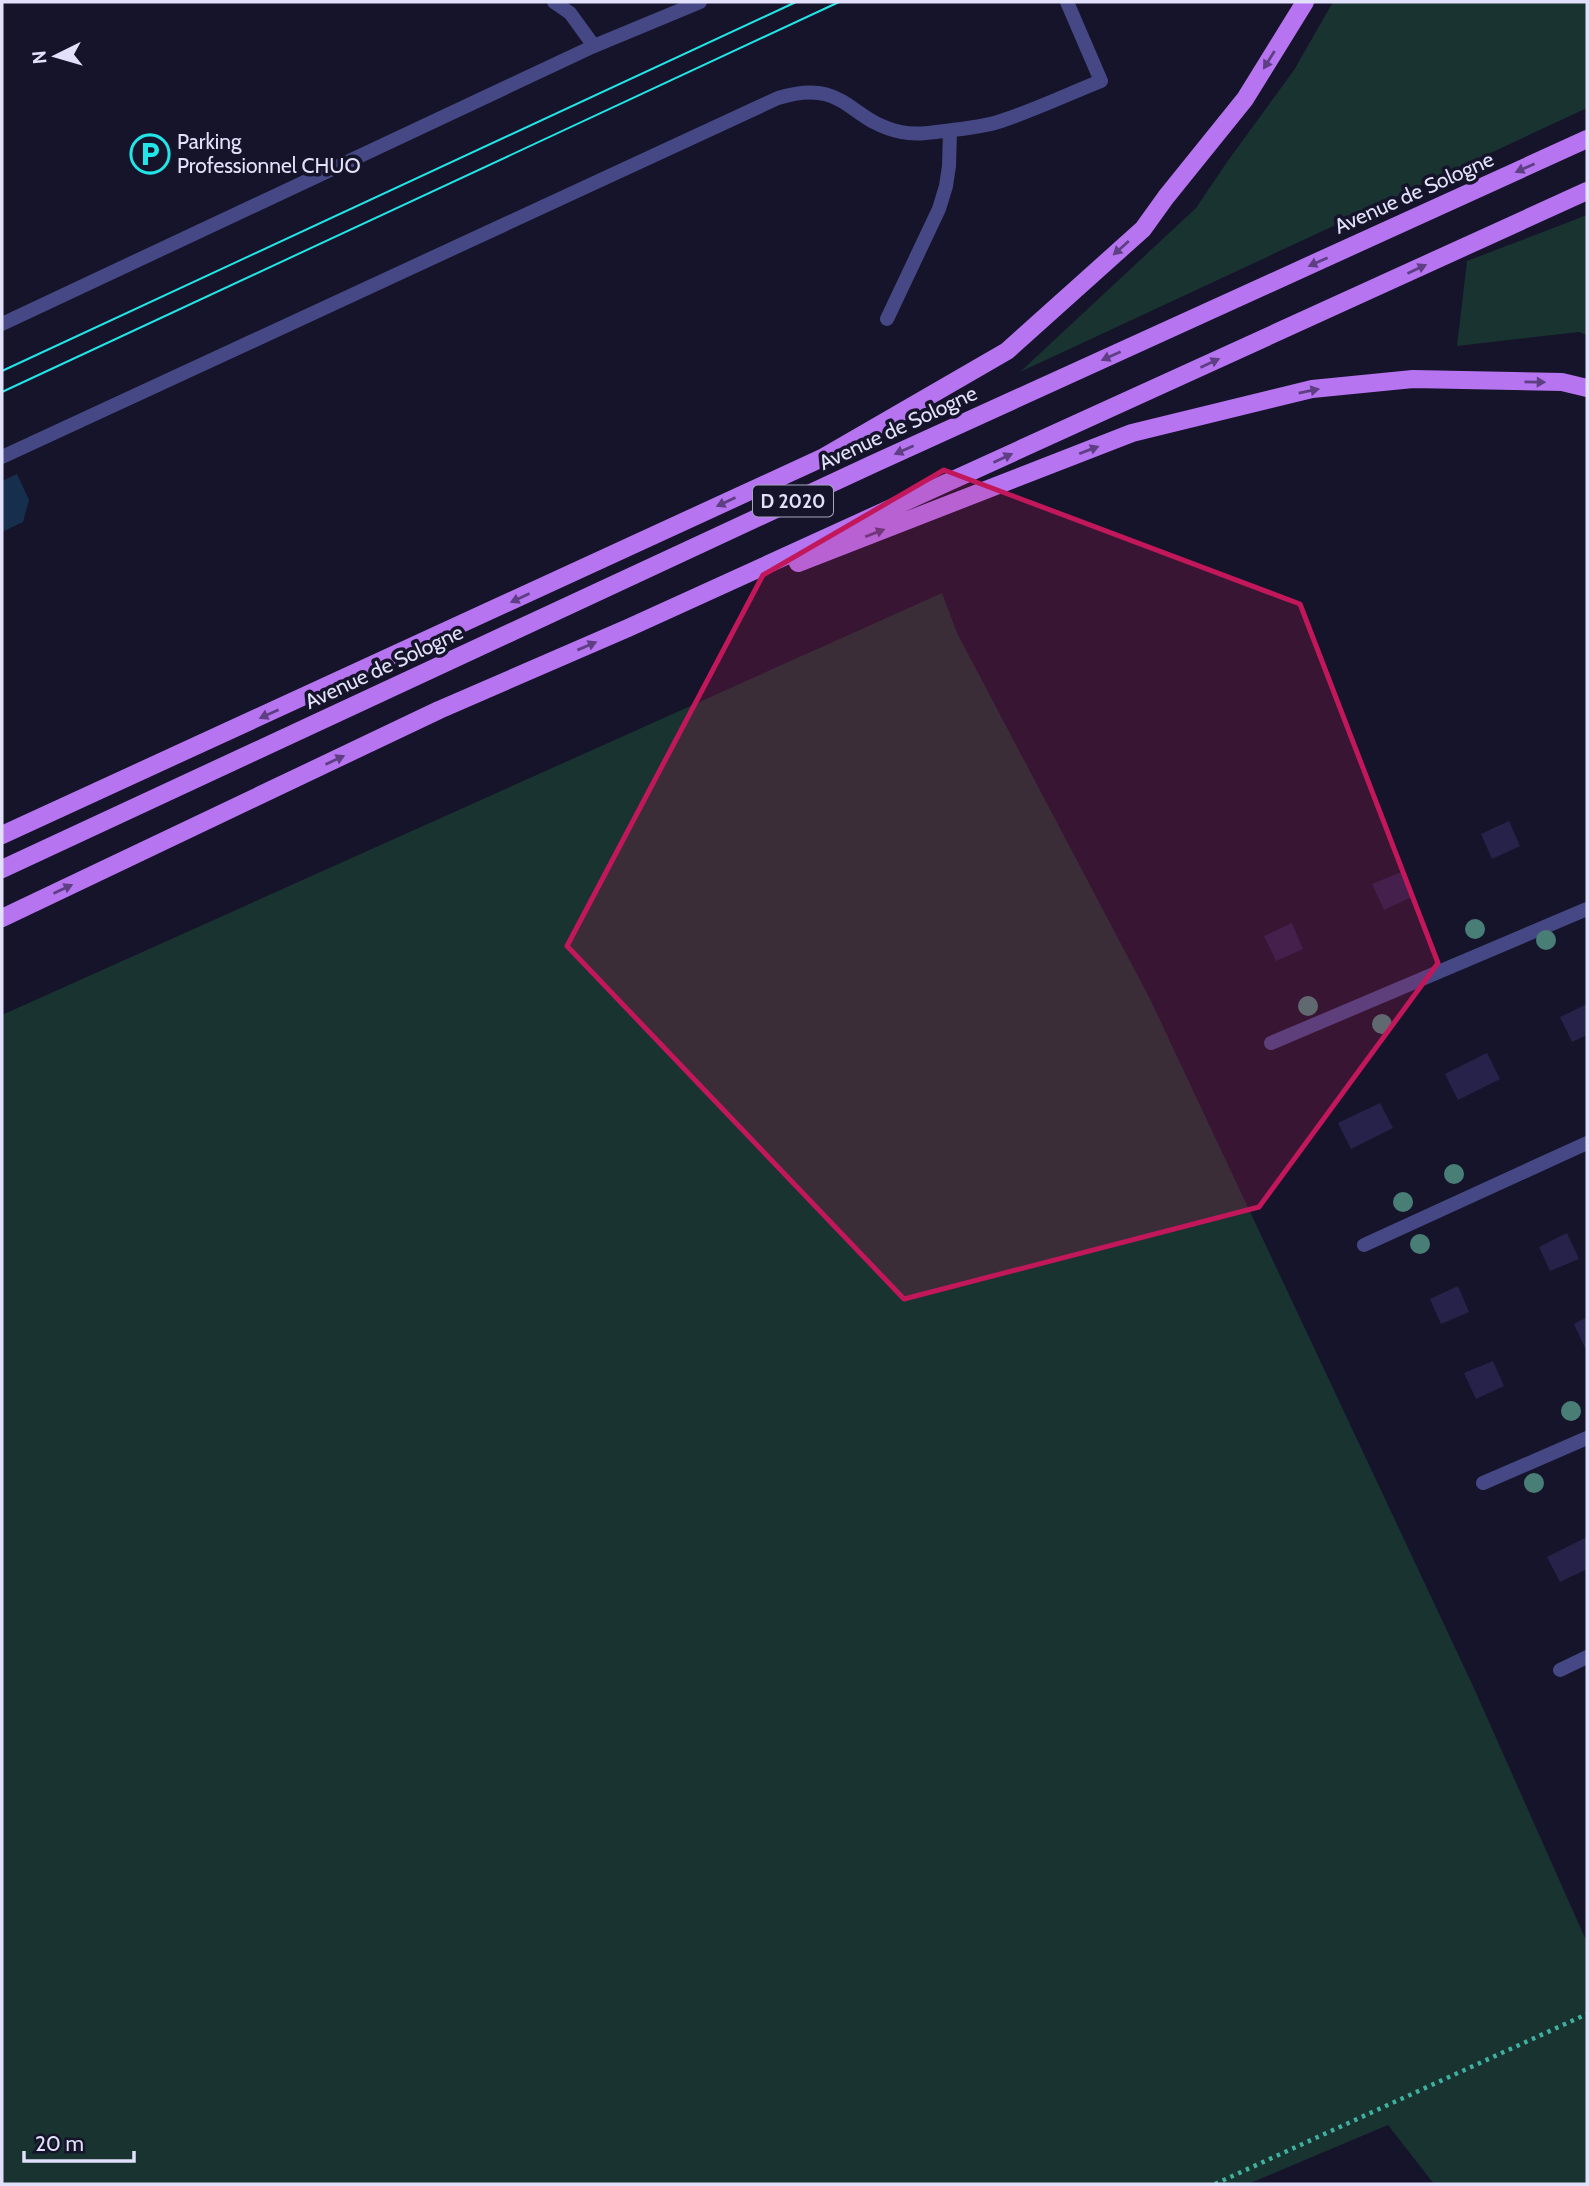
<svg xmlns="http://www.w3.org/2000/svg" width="1589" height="2186" viewBox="0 0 1589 2186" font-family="Cabin,sans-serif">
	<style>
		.green { fill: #183330 }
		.water { fill: #162f4d }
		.building { fill: #272249 }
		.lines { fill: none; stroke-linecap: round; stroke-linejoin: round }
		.path { stroke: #3fb1a0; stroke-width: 4.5; stroke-dasharray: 3.5 5; stroke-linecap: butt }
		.service { stroke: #454884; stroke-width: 14 }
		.minor { stroke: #454884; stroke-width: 14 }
		.primary { stroke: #b674f0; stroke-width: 18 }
		.tram { stroke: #21e5e7; stroke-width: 2 }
		.tree { fill: #497e76 }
		.oneway { fill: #5e3f83 }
		.marked { fill: #c2185b; fill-opacity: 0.2; stroke: #c2185b; stroke-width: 5; stroke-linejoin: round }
		.labels { text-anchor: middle; stroke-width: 7; stroke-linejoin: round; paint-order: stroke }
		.shield { fill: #16142a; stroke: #a4a4bd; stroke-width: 2 }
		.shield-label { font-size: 19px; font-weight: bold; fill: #e1e1fc }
		.poi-label { font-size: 21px; fill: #e1e1fc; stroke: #16142a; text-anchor: start }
		.street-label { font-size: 21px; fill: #e1e1fc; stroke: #16142a }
	</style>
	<rect width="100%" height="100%" fill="#16142a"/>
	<path class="green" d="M1333,2H1587V108L1020,372L1196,208L1227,162L1294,70Z
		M1587,215V335L1579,332L1457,346L1467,261Z
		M942,593L957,633L1150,999L1473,1686L1585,1938H1587V2184H1434L1388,2125L1248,2184H2V1015Z"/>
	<path class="water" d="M17,474L29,500L23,522L2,532V481Z"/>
	<path class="building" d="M1509,821L1520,846L1492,859L1481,834Z
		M1401,872L1412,897L1384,910L1372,884Z
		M1292,923L1303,949L1276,961L1264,936Z
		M1587,1004V1035L1572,1042L1560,1017Z
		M1487,1053L1500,1079L1458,1100L1445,1074Z
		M1380,1103L1393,1128L1351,1149L1338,1123Z
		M1567,1233L1579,1259L1550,1271L1539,1247Z
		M1458,1286L1469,1312L1441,1324L1430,1299Z
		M1587,1317V1347L1585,1348L1574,1324Z
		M1493,1361L1504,1386L1476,1399L1464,1373Z
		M1587,1537V1569L1560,1582L1547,1557Z"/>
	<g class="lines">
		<path class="path" d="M1215,2184L1587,2014"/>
		<path class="service" d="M554,2L570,13L594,46
			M887,319L939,209L946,186L949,166L950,131
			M2,457L778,98C847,77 847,121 901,132C915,135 929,133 944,131C963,129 983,127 1001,121C1035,110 1068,94 1101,81L1067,2
			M1271,1043L1587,909
			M1364,1245L1587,1143
			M1483,1483L1587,1438
			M1560,1670L1587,1657"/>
		<path class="minor" d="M2,324L594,46L700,2"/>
		<path class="primary" d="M798,563L1132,433L1312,389L1413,379L1562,382L1587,388
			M2,835L822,458L1007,351L1143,229L1166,197L1245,99L1305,2
			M2,869L873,464L1587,139
			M2,918L439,710L628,628L1587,191"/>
		<path class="tram" d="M2,371L796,2
			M2,392L839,2"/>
	</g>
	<g class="tree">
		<circle cx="1475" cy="929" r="10"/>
		<circle cx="1546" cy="940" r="10"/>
		<circle cx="1308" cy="1006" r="10"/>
		<circle cx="1382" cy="1024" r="10"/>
		<circle cx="1454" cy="1174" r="10"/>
		<circle cx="1403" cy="1202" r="10"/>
		<circle cx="1420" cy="1244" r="10"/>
		<circle cx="1571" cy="1411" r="10"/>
		<circle cx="1534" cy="1483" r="10"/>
	</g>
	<defs><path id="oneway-solid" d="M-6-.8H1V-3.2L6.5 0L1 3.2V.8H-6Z" transform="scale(1.75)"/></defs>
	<g class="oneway">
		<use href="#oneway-solid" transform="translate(1269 60) rotate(122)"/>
		<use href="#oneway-solid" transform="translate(1525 168) rotate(156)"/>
		<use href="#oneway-solid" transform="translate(1121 248) rotate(138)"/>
		<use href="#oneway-solid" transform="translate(1318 262) rotate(156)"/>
		<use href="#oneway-solid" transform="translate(1417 269) rotate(-25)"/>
		<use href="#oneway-solid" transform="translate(1111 356) rotate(156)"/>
		<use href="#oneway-solid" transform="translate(1210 363) rotate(-25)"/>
		<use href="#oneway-solid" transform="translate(1535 382) rotate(1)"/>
		<use href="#oneway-solid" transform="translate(1309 391) rotate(-11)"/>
		<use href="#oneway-solid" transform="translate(904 450) rotate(156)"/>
		<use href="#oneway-solid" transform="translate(1089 450) rotate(-21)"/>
		<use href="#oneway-solid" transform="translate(1003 458) rotate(-25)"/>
		<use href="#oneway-solid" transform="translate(726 502) rotate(155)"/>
		<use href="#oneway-solid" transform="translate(875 533) rotate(-21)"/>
		<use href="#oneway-solid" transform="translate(520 598) rotate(155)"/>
		<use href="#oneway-solid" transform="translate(587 646) rotate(-23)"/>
		<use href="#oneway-solid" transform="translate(269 714) rotate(156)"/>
		<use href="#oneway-solid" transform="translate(335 760) rotate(-25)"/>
		<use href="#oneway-solid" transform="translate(63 889) rotate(-25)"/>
	</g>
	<path class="marked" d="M944,470L1300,604L1438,963L1259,1207L904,1299L567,946L763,575Z"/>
	<defs>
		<g id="parking-ring" transform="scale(2.0125)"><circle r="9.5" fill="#16142a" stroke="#21e5e7" stroke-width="1.5"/><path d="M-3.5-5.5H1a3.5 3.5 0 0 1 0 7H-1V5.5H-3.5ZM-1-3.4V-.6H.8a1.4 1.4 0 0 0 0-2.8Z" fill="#21e5e7"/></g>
	</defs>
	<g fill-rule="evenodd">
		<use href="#parking-ring" x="150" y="154"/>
	</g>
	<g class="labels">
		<rect class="shield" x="753" y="485.5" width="80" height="31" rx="5"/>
		<g class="shield-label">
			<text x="793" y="508">D 2020</text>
		</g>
		<g class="poi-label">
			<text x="177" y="149">Parking<tspan x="177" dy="24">Professionnel CHUO</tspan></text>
		</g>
		<g class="street-label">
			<text transform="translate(1414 193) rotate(-24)" y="7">Avenue de Sologne</text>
			<text transform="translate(898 428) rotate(-25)" y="7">Avenue de Sologne</text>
			<text transform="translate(384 667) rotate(-25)" y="7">Avenue de Sologne</text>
		</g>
	</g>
	<rect width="1589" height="2186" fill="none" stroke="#e1e1fc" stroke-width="7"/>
	<g transform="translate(56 56) rotate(265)" stroke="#16142a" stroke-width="5" paint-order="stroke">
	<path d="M0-5L12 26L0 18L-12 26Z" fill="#e1e1fc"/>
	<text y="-10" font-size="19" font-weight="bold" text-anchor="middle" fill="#e1e1fc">N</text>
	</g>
	<path d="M24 2151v10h110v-10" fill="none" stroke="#e1e1fc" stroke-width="3.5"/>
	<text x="35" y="2151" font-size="21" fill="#e1e1fc" stroke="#16142a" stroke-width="5" paint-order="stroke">20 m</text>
</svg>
